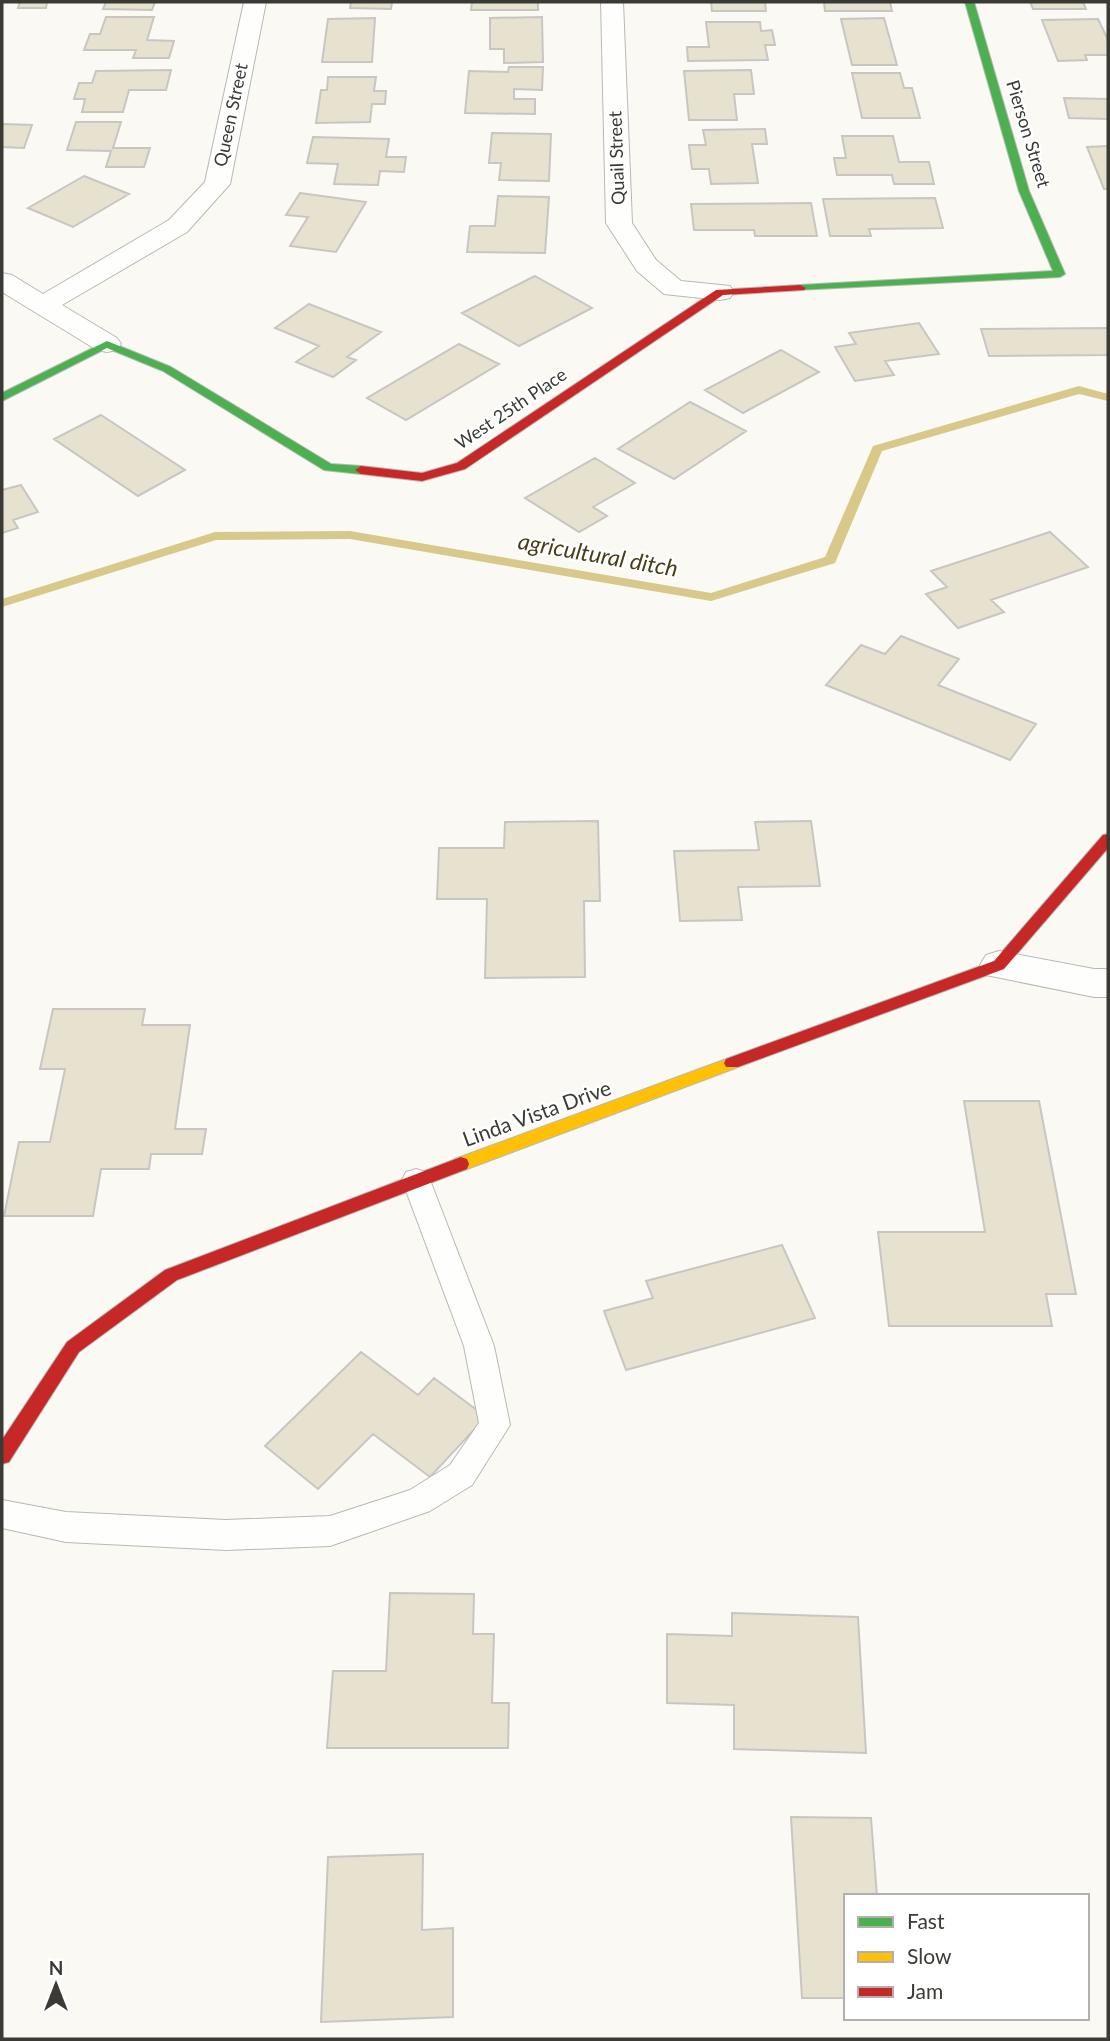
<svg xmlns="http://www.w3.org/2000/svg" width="1110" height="2041" viewBox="0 0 1110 2041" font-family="Lato,sans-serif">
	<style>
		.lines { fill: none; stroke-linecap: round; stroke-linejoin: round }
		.stream { fill: #d8c889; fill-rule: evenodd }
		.building { fill: #e7e2cf; stroke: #c7c6c1; stroke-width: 2 }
		.lane-casing { stroke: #b9b8b4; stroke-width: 2 }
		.street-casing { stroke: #b9b8b4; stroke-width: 2 }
		.fast-casing { stroke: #b9b8b4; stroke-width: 2 }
		.slow-casing { stroke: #b9b8b4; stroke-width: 2 }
		.jam-casing { stroke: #b9b8b4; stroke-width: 2 }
		.lane { fill: #fefefd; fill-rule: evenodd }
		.street { fill: #fefefd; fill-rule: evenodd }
		.fast { fill: #4caf50; fill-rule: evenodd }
		.slow { fill: #ffc107; fill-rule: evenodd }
		.jam { fill: #c62828; fill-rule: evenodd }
		.labels { text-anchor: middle; stroke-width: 5; stroke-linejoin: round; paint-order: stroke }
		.far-street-label { font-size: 18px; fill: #3b3a35; stroke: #fff }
		.street-label { font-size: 21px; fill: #3b3a35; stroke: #fff }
		.water-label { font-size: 23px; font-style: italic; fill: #473e18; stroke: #fff }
	</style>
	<rect width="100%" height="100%" fill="#faf9f4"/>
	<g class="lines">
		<path class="stream" d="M1079,386L1108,394V401L1079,394L882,451L835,563L711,601L350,539L216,540L2,607V599L215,532L350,531L711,593L825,557L873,446Z"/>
	</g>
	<path class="building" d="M20,2H47L46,8H18Z
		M106,2H155L152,10L103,9Z
		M351,2H404H392L391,9L350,8Z
		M472,2H538V10H471Z
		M711,2H765L766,11H712Z
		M824,2H890L892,11H825Z
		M1030,2H1083L1086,9H1033Z
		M106,17H154L147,40L174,41L169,58H133L136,50H84L90,34H100Z
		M542,17L543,62L504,63V49H490V18Z
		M375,18L372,62H322L328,19Z
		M884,18L897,65H852L841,19Z
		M1098,19L1108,40V55H1085L1087,60L1058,61L1042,20Z
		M706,22H760L761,31L772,30L775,45H765L768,60L688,61L687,47H709Z
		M509,67H543L542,90L514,89V99H535V114L465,113L469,71L508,72Z
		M171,70L166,90H129L123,112H82L85,99H74L79,83H92L96,71Z
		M751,70L754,94H734L737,120H689L684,71Z
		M852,73H900L904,88H912L920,118H862Z
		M328,77H376L374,91H386L385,104H372L370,122L316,123L321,90H327Z
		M1064,98L1108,99V119L1069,118Z
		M76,122H121L113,148H150L144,167H106L111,151L67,150Z
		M2,124L32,125L24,148L2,147Z
		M765,129L767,144H752L758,183L711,184L709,169H692L689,145H706L703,130Z
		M492,133L551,134L549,181L499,180L501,163H489Z
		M842,136H893L899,162H929L934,184H894L892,175H837L834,158H846Z
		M313,137L389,139L386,157H406L404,172L380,171L378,185L334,184L338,164L307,163Z
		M1108,146V189H1104L1087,147Z
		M84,176L129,194L73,227L28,208Z
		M300,193L366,202L336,252L290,246L308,217L286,215Z
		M498,196L549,197L545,253L467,252L470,226H495Z
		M935,198L943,228L869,229L871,236H830L823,199Z
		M811,203L817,236H755L754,230H694L691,204Z
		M535,276L592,308L519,346L462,313Z
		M309,304L381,332L347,357L356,360L333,377L296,362L319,346L275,328Z
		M919,323L939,354L885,361L894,375L855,381L835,347L856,344L849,333Z
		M1108,328V355L989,356L981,329Z
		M459,344L499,364L406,420L367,398Z
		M781,350L819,372L743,413L705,390Z
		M690,402L746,431L674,479L618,449Z
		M101,415L185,470L138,496L54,439Z
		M595,458L635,483L593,507L607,516L579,532L525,498Z
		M21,485L38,512L13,520L18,528L2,533V490Z
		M1050,532L1088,567L991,600L1004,612L958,628L926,594L947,587L931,571Z
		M901,636L959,659L938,685L1036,724L1010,760L826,685L861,645L885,654Z
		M598,821L600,901H584L585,977L485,978L487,899H437L439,848H504L505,822Z
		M811,821L820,886L738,887L742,920L680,921L674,851L759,850L755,822Z
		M53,1009H145L142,1025H190L175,1129H206L202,1154H151L149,1169H101L93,1216H4L19,1142H50L65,1069H40Z
		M964,1101H1039L1076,1294H1046L1052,1326H889L878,1232H985Z
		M782,1245L815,1318L626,1370L604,1311L653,1298L646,1281Z
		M361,1352L418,1395L434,1378L486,1417L430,1477L373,1434L318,1489L265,1446Z
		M390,1593L474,1594L473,1634H494L492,1703H509L508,1748H327L333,1671H386Z
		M732,1613L858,1617L866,1753L734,1749V1705L667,1703V1634L732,1636Z
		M791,1817L871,1818L877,1896H846V1998H802Z
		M423,1854L422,1930L453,1928V2017L321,2022L328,1857Z"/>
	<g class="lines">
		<g class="lane-casing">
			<path id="lane" d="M416,1169L426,1172L430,1180L494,1346L510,1425L472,1485L430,1511L330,1546L226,1550L66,1542L2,1528V1500L66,1512L226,1520L330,1516L410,1490L450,1465L479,1423L464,1346L402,1180L406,1172Z"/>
		</g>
		<g class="street-casing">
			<path id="street" d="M244,2H266L230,184L187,232L62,305L117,338L121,344L117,350L107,352L97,350L2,292V273L12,275L43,294L169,220L205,182Z
				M601,2H623L632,223L656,260L681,281L730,286L734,292L730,298L720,300L664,294L637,271L606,223Z
				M999,951L1094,969H1108V997H1094L986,975L980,965L986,955Z"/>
		</g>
		<g class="fast-casing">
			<path id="fast" d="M965,2H974L1029,191L1065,274L1060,277L796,290L794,288L800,285L1053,271L1019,191Z
				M107,341L171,367L331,464L361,466L367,470L361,474L324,470L163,371L107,348L2,401V393Z"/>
		</g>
		<g class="slow-casing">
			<path id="slow" d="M732,1057L738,1059L740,1063L738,1067L467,1169L461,1171L455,1169L453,1164L455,1159Z"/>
		</g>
		<g class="jam-casing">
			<path id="jam" d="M800,285L806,288L804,290L723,295L465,469L422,481L361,474L355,470L361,466L422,473L457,463L716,290Z
				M1108,834V848L1004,969L738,1067H726L724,1063L726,1059L994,961L1103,835Z
				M461,1157L467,1159L469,1164L467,1169L177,1280L79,1352L9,1462L2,1464V1440L67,1342L165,1270Z"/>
		</g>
		<use href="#lane" class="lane"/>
		<use href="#street" class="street"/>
		<use href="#fast" class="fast"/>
		<use href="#slow" class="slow"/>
		<use href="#jam" class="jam"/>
	</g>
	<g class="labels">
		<g class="far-street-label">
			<text transform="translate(231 115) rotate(-78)" y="6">Queen Street</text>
			<text transform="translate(1028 134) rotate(73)" y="6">Pierson Street</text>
			<text transform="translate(617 158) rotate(-92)" y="6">Quail Street</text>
			<text transform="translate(511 409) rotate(-34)" y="6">West 25th Place</text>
		</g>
		<g class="street-label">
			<text transform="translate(537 1114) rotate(-20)" y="7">Linda Vista Drive</text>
		</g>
		<g class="water-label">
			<text transform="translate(598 555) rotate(10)" y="8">agricultural ditch</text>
		</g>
	</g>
	<rect width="1110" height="2041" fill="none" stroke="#3b3a35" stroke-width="7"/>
	<rect x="844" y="1894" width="245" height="126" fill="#ffffff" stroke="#b1b0ae" stroke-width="2"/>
	<rect x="858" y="1917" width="35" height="10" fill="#4caf50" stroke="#b1b0ae" stroke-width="2"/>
	<text x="907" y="1929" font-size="21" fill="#3b3a35">Fast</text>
	<rect x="858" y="1952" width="35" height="10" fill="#ffc107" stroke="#b1b0ae" stroke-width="2"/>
	<text x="907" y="1964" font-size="21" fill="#3b3a35">Slow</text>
	<rect x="858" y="1987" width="35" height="10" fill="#c62828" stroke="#b1b0ae" stroke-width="2"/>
	<text x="907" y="1999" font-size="21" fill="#3b3a35">Jam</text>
	<g transform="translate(56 1985)" stroke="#ffffff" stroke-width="5" paint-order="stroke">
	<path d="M0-5L12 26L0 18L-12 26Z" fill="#3b3a35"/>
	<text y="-10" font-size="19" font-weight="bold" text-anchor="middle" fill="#3b3a35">N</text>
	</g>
</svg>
